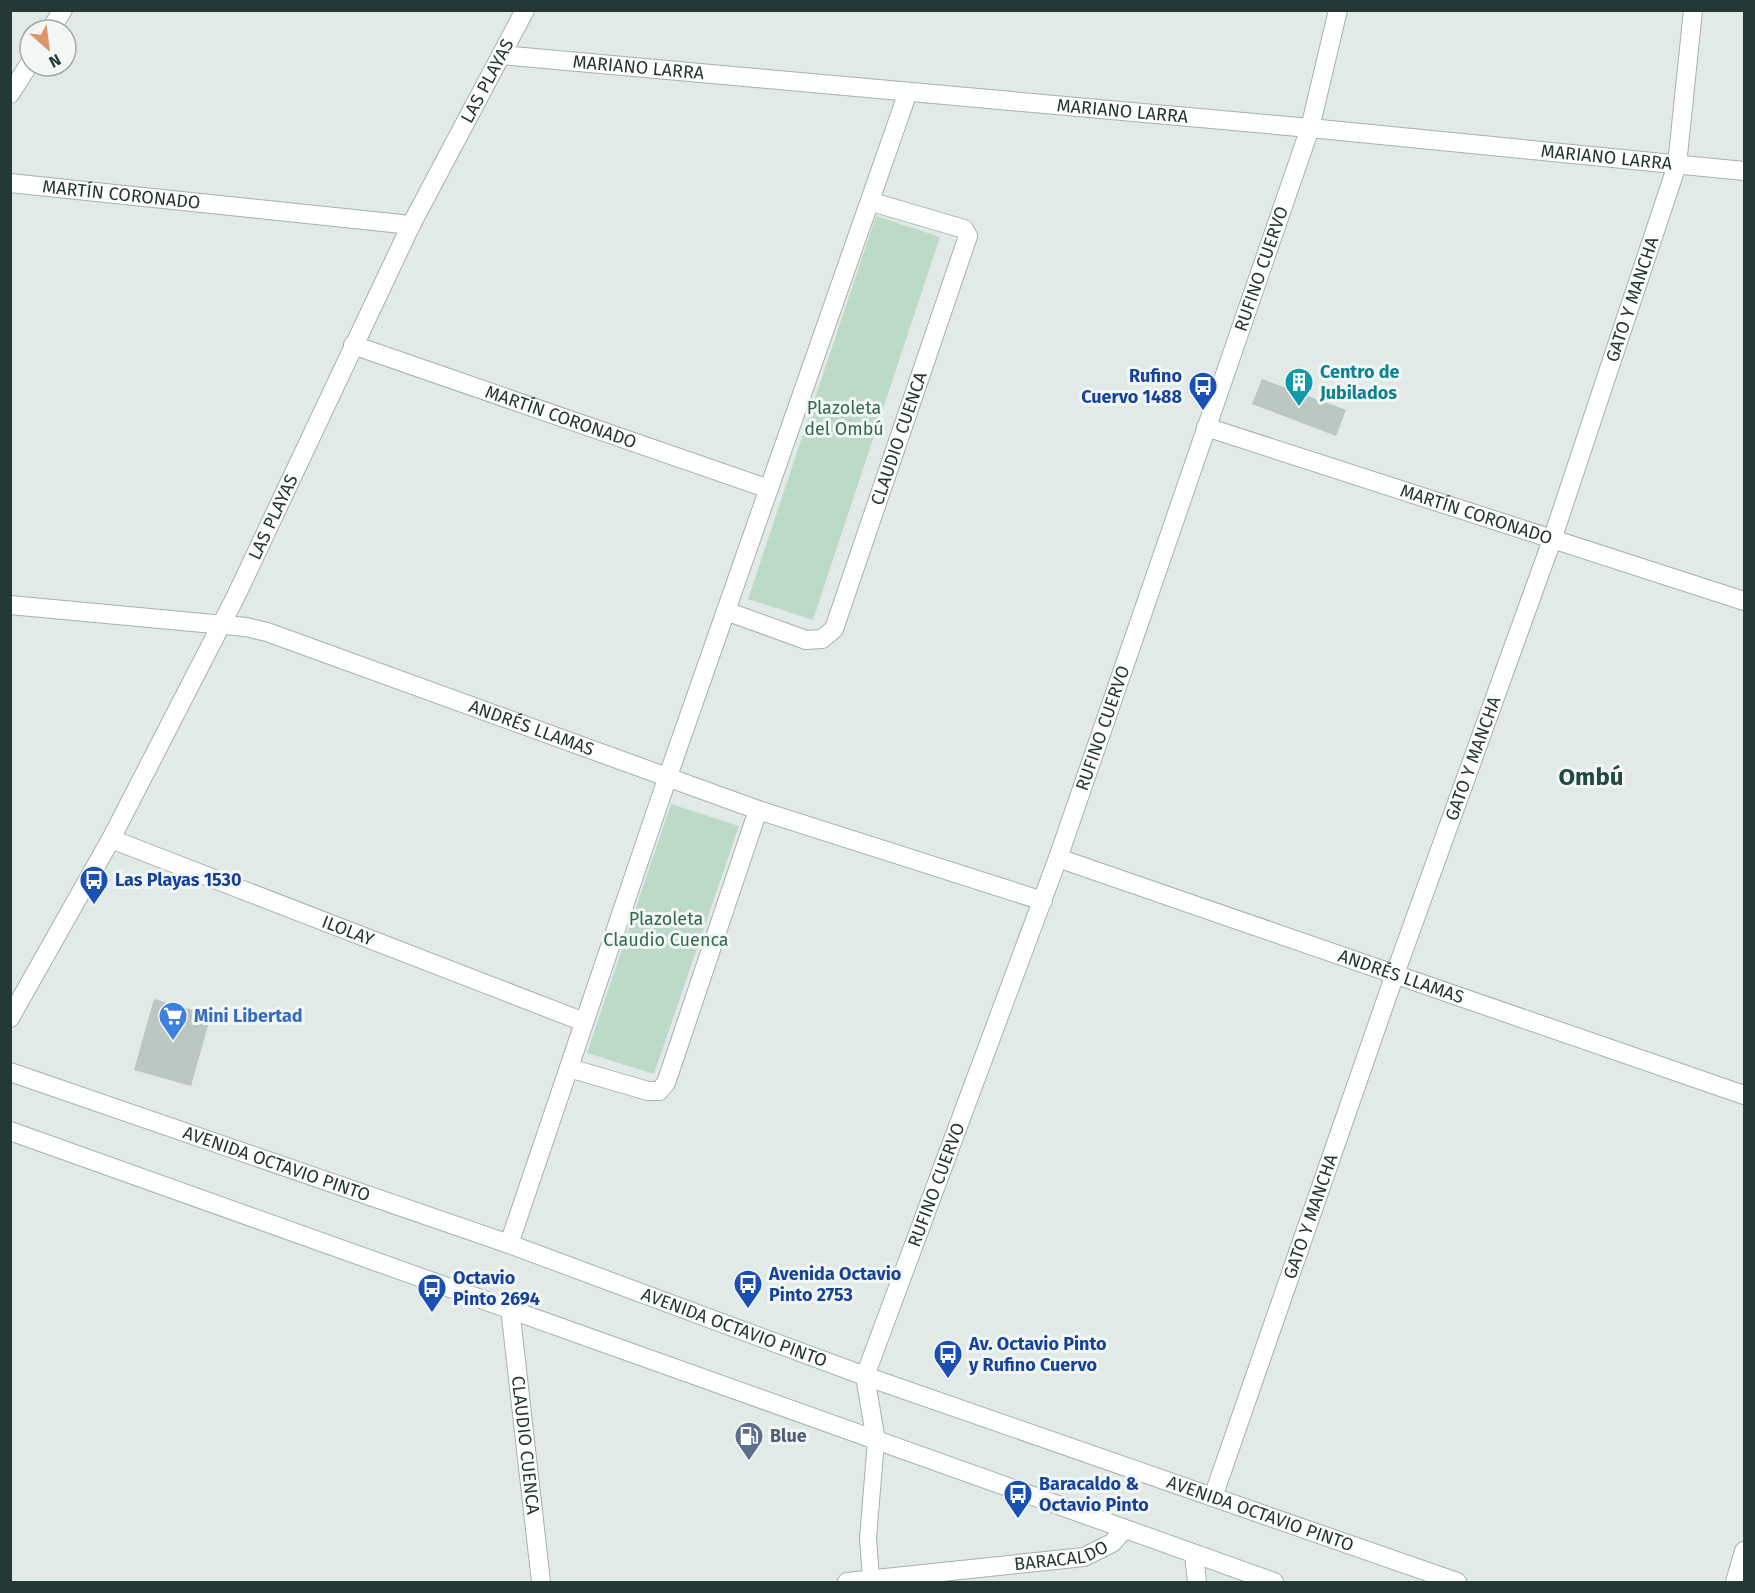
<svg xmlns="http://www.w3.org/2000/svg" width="1755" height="1593" viewBox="0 0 1755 1593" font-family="'Fira Sans',sans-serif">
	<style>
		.green { fill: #bdd9c8 }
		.building { fill: #bac7c3 }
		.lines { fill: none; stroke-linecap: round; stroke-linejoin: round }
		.service-casing { stroke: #a5b1ae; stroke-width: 18 }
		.minor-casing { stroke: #a5b1ae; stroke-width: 20 }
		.tertiary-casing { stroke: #a5b1ae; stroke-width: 20 }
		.secondary-casing { stroke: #a2b4b0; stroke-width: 20 }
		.service { stroke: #fff; stroke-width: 16 }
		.minor { stroke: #fff; stroke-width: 18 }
		.tertiary { stroke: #fff; stroke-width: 18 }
		.secondary { stroke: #fff; stroke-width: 18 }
		.labels { text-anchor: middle; stroke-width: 6; stroke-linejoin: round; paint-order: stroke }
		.street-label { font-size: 18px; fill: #243935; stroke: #f2f7f5 }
		.culture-label { font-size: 18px; font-weight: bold; fill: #0d838f; stroke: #f2f7f5; text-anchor: start }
		.transit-label { font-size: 18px; font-weight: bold; fill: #164399; stroke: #f2f7f5; text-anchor: start }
		.park-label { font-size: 18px; fill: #336a4f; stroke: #f2f7f5 }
		.shop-label { font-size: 18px; font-weight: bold; fill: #366cbe; stroke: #f2f7f5; text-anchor: start }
		.service-label { font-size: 18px; font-weight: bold; fill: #4e5e75; stroke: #f2f7f5; text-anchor: start }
		.district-label { font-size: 24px; font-weight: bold; fill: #224843; stroke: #f2f7f5 }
	</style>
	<rect width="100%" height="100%" fill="#e2eae7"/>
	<path class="green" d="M876,216L940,237L813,620L748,599Z
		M671,804L739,826L654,1074L587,1053Z"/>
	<path class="building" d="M1262,379L1346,410L1336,436L1252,404Z
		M154,999L211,1015L191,1086L134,1070Z"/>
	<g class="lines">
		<g class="service-casing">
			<path id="service" d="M871,1579L868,1538L876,1441"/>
		</g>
		<g class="minor-casing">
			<g id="minor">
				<path d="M50,30L63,10"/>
				<path id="s1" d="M501,55L1310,128"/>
				<path d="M10,94L30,63"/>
				<path id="s2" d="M10,183L411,225"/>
				<path id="s3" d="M353,345L769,489"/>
				<path id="s4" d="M1206,427L1744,601"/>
				<path id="s5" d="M10,605L246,627L267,632L758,810L1043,901"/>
				<path id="s6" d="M726,611L806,640L822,639L834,629L968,236L964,229L872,202"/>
				<path id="s7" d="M111,839L584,1022"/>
				<path id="s8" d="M1058,858L1744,1095"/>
				<path id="s9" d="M10,1018L111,839L236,596L411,225L525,10"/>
				<path d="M569,1068L648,1091H659L666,1083L758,810"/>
				<path d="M509,1244L668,776L908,92"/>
				<path id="s10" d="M510,1308L541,1582"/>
				<path id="s11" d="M1213,1497L1395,974L1552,540L1677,165L1693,10"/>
				<path d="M1194,1555L1197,1582"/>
				<path id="s12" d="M847,1582L1084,1557L1112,1543L1124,1530"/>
				<path d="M1735,1582L1744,1551"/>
			</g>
		</g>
		<g class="tertiary-casing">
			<g id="tertiary">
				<path id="s13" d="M1310,128L1744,171"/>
			</g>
		</g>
		<g class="secondary-casing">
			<g id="secondary">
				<path id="s14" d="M10,1072L509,1244L865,1376L1457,1582"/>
				<path d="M10,1131L1274,1582"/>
				<path id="s15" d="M876,1441L865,1376L1058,858L1310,128L1338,10"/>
			</g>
		</g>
		<use href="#service" class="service"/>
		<use href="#minor" class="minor"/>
		<use href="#tertiary" class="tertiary"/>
		<use href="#secondary" class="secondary"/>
	</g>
	<defs>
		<g id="building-pin" transform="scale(1.5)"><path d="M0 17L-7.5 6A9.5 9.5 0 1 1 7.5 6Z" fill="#0f9aa8" stroke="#f2f7f5"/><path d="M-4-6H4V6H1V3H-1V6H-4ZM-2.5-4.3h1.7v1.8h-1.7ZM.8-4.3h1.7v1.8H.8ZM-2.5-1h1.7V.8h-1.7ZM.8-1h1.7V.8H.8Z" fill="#fff"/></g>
		<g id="bus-pin" transform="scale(1.5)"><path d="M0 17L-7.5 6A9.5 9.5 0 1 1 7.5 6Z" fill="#1a4fb4" stroke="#f2f7f5"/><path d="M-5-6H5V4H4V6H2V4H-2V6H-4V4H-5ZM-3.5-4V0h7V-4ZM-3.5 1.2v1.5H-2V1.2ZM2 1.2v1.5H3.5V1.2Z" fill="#fff"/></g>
		<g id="supermarket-pin" transform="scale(1.5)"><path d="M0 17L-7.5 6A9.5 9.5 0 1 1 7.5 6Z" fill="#3f7fe0" stroke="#f2f7f5"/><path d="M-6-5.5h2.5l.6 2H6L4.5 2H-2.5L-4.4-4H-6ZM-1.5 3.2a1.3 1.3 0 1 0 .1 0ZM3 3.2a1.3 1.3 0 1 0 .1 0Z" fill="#fff"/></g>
		<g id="fuel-pin" transform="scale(1.5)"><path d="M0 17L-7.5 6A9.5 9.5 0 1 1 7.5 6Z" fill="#5c6f8a" stroke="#f2f7f5"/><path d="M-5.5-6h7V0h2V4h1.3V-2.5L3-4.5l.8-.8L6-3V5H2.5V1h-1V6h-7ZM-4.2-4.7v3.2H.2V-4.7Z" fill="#fff"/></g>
	</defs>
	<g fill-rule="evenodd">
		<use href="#building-pin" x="1299" y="382"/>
		<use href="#bus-pin" x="1203" y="386"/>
		<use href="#bus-pin" x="94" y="880"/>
		<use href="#supermarket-pin" x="173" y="1016"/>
		<use href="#bus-pin" x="748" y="1284"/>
		<use href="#bus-pin" x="432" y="1288"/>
		<use href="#bus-pin" x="948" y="1354"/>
		<use href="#fuel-pin" x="749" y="1436"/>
		<use href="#bus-pin" x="1018" y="1494"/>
	</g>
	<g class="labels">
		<g class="street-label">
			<text dy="6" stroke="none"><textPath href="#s1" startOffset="138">MARIANO LARRA</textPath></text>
			<text dy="6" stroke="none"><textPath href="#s9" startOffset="1052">LAS PLAYAS</textPath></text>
			<text dy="6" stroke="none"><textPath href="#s1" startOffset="624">MARIANO LARRA</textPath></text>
			<text dy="6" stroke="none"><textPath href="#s13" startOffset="298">MARIANO LARRA</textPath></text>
			<text dy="6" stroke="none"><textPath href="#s2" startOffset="112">MARTÍN CORONADO</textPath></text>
			<text dy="6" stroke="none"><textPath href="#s15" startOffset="1242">RUFINO CUERVO</textPath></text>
			<text dy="6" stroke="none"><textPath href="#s11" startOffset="1269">GATO Y MANCHA</textPath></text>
			<text dy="6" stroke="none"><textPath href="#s3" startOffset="220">MARTÍN CORONADO</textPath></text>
			<text dy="6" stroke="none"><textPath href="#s6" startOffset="318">CLAUDIO CUENCA</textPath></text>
			<text dy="6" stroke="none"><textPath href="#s4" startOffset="284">MARTÍN CORONADO</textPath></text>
			<text dy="6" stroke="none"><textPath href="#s9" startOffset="566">LAS PLAYAS</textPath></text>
			<text dy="6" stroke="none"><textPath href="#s5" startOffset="540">ANDRÉS LLAMAS</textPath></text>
			<text dy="6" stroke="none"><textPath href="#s15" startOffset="756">RUFINO CUERVO</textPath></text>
			<text dy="6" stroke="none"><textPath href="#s11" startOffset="783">GATO Y MANCHA</textPath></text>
			<text dy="6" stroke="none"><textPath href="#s7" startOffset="254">ILOLAY</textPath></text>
			<text dy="6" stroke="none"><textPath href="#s8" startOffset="363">ANDRÉS LLAMAS</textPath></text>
			<text dy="6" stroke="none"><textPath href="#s14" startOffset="282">AVENIDA OCTAVIO PINTO</textPath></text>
			<text dy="6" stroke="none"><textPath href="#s15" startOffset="270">RUFINO CUERVO</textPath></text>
			<text dy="6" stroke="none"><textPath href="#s11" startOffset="297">GATO Y MANCHA</textPath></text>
			<text dy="6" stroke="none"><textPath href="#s14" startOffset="768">AVENIDA OCTAVIO PINTO</textPath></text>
			<text dy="6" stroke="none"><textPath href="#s10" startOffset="138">CLAUDIO CUENCA</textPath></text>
			<text dy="6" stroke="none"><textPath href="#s14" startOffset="1326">AVENIDA OCTAVIO PINTO</textPath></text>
			<text dy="6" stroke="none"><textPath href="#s12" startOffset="216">BARACALDO</textPath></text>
		</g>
		<g class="culture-label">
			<text x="1320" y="378">Centro de<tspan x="1320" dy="21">Jubilados</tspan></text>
		</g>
		<g class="transit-label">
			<text x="1182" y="382" text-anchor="end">Rufino<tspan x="1182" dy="21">Cuervo 1488</tspan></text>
			<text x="115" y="886">Las Playas 1530</text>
			<text x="769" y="1280">Avenida Octavio<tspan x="769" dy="21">Pinto 2753</tspan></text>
			<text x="453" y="1284">Octavio<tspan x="453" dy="21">Pinto 2694</tspan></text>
			<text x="969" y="1350">Av. Octavio Pinto<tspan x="969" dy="21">y Rufino Cuervo</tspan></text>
			<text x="1039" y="1490">Baracaldo &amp;<tspan x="1039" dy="21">Octavio Pinto</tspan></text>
		</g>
		<g class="park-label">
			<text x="844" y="414">Plazoleta<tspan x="844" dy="21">del Ombú</tspan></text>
			<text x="666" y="925">Plazoleta<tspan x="666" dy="21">Claudio Cuenca</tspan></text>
		</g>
		<g class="shop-label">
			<text x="194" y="1022">Mini Libertad</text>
		</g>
		<g class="service-label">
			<text x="770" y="1442">Blue</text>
		</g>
		<g class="district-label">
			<text x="1591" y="785">Ombú</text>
		</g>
	</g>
	<rect width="1755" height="1593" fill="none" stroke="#243935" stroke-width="24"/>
	<g transform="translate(48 48) rotate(152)"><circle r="28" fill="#f2f7f5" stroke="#a0aba8" stroke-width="1.5"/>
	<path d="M0-4.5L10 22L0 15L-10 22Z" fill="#e09469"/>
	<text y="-9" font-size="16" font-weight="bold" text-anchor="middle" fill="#243935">N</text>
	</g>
</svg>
